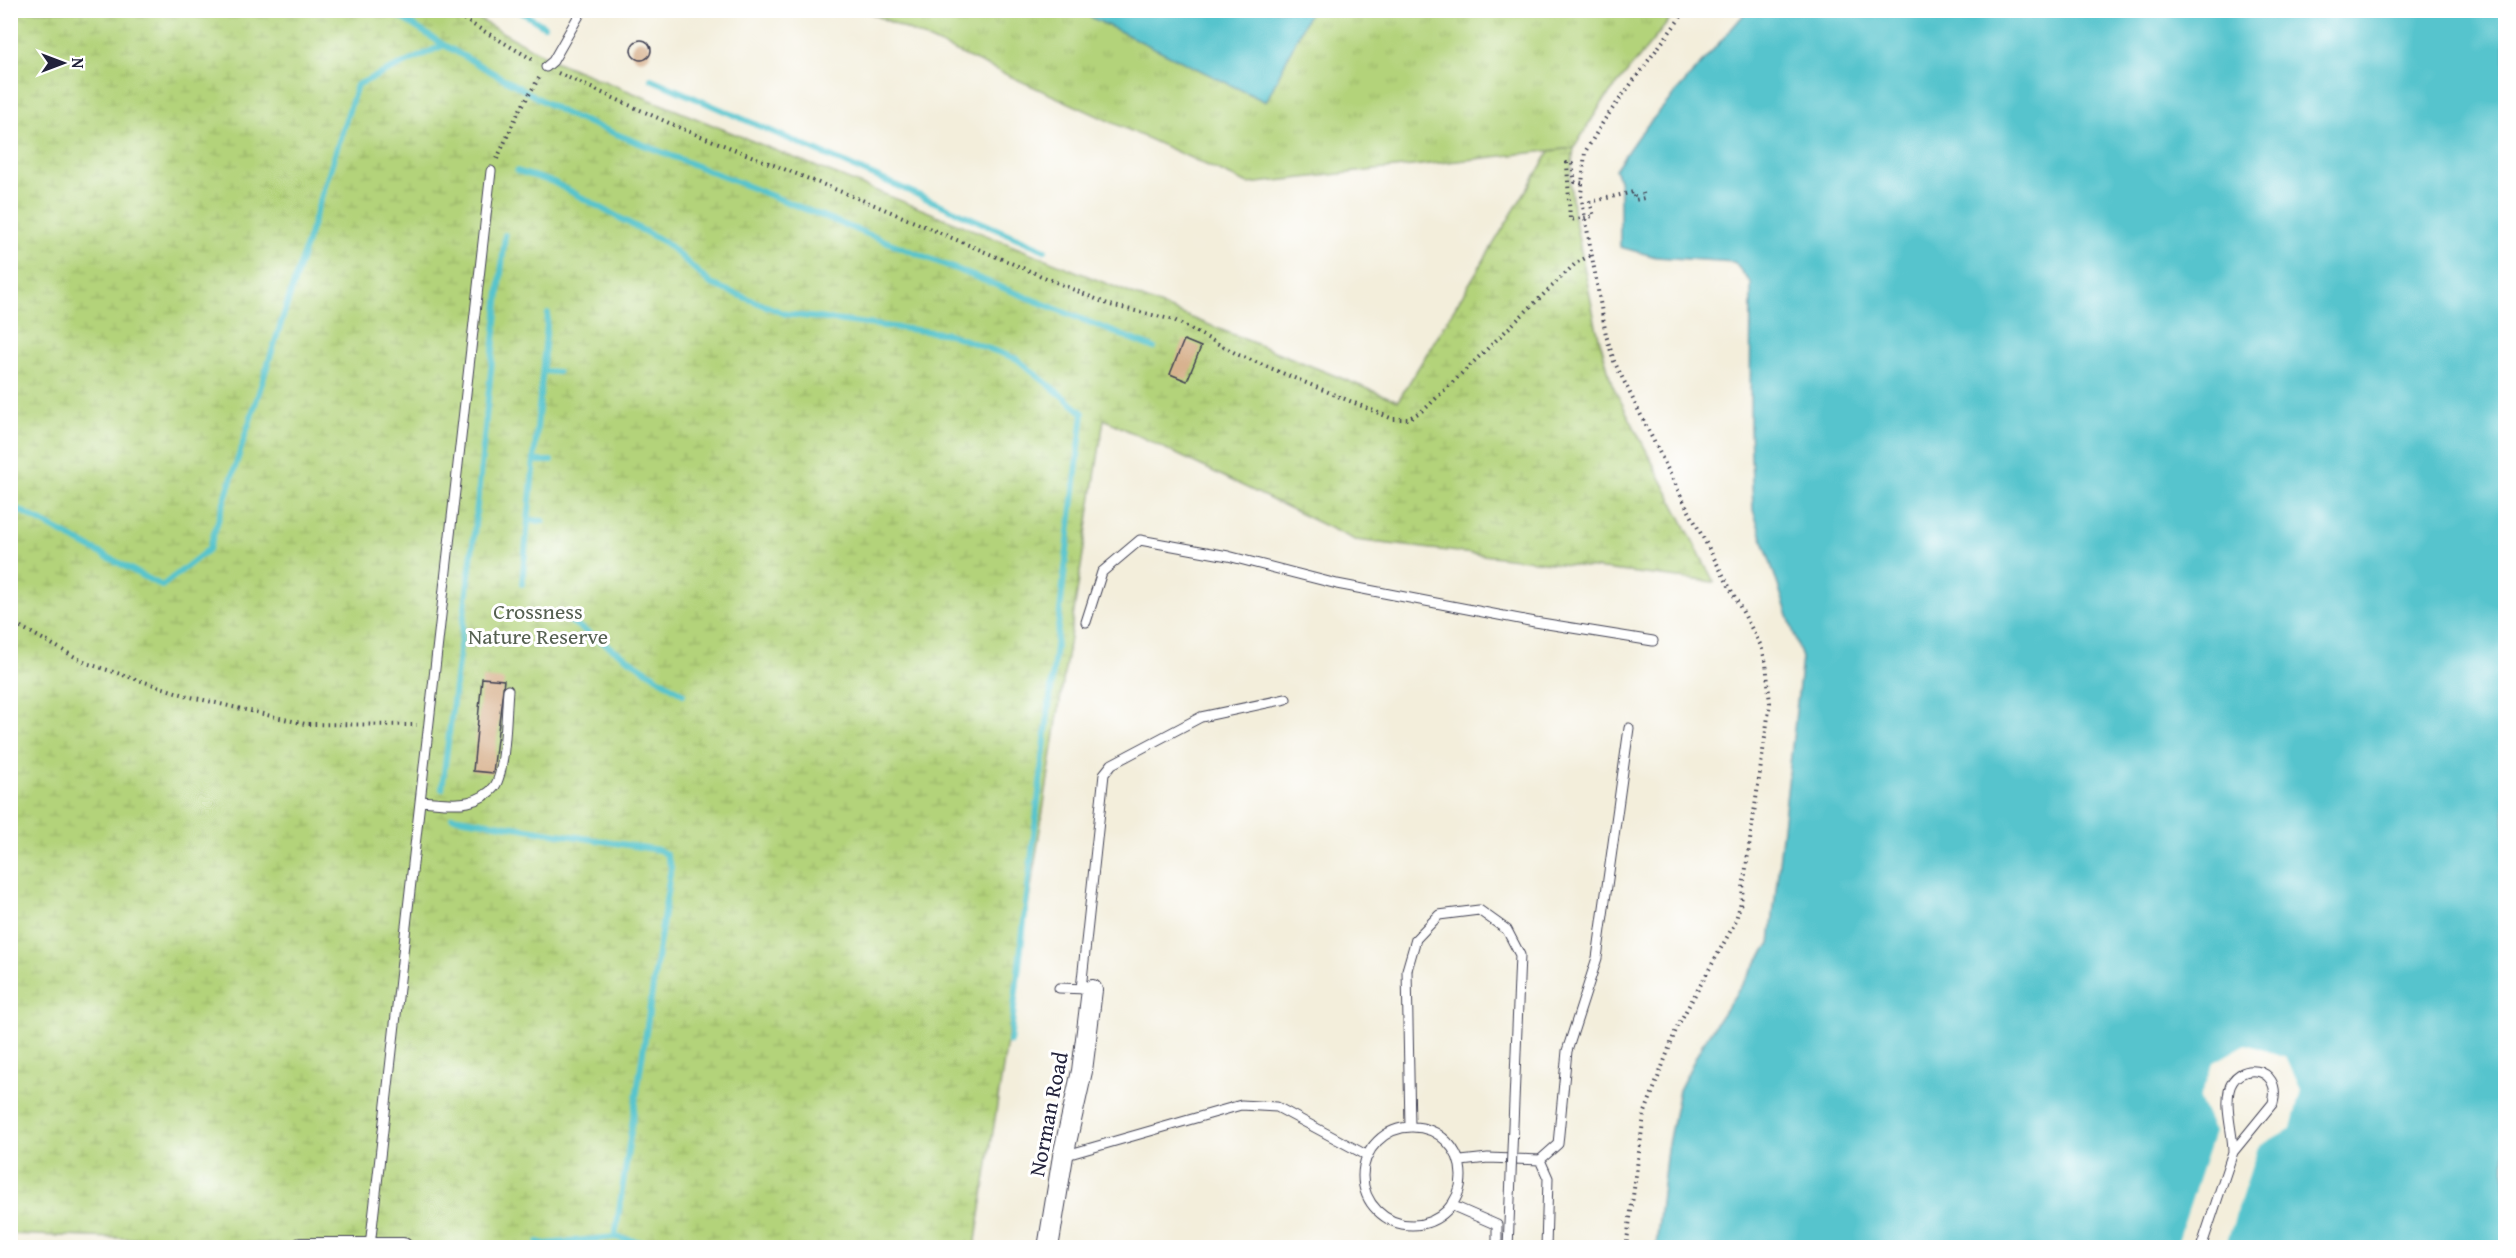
<svg xmlns="http://www.w3.org/2000/svg" width="2516" height="1258" viewBox="0 0 2516 1258" font-family="'Gentium Book Plus',serif">
	<style>
		.grass { fill: url(#grass-tufts); stroke: #6a7a5a; stroke-width: 1.5 }
		.wetland { fill: url(#wetland-marsh); stroke: #6a7a5a; stroke-width: 1.5 }
		.water { fill: #56c4cd; stroke: #3c7384; stroke-width: 1.5 }
		.pier { fill: #f3eedb }
		.lines { fill: none; stroke-linecap: round; stroke-linejoin: round }
		.stream { stroke: #56c4cd; stroke-width: 6 }
		.building { fill: #d8b28f }
		.lane-casing { stroke: #414153; stroke-width: 11 }
		.street-casing { stroke: #414153; stroke-width: 22 }
		.path { stroke: #414153; stroke-width: 4; stroke-dasharray: 1.5 4.5; stroke-linecap: butt }
		.lane { stroke: #fff; stroke-width: 9 }
		.street { stroke: #fff; stroke-width: 20 }
		.lane-bridge-casing { stroke: #414153; stroke-width: 11; stroke-linecap: butt }
		.lane-bridge { stroke: #fff; stroke-width: 9 }
		.labels { text-anchor: middle; stroke-width: 6; stroke-linejoin: round; paint-order: stroke }
		.park-label { font-size: 22px; fill: #556051; stroke: #fff }
		.street-label { font-size: 22px; fill: #22223b; stroke: #fff }
	</style>
	<defs>
		<pattern id="grass-tufts" width="24" height="20" patternUnits="userSpaceOnUse" patternTransform="scale(1.5)"><rect width="24" height="20" fill="#b3d37a"/><path d="M3 7l-1-3M5 7V3M7 7l1-3M15 17l-1-3M17 17v-4M19 17l1-3" fill="none" stroke="#9ab56a"/></pattern>
		<pattern id="wetland-marsh" width="20" height="14" patternUnits="userSpaceOnUse" patternTransform="scale(1.5)"><rect width="20" height="14" fill="#b3d37a"/><path d="M1 5h8M5 5V1M11 12h8M15 12V8" fill="none" stroke="#9ab56a"/></pattern>
	</defs>
	<rect width="100%" height="100%" fill="#fff"/>
	<filter id="ink" filterUnits="userSpaceOnUse"><feTurbulence type="fractalNoise" baseFrequency=".0167" numOctaves="2"/><feDisplacementMap in="SourceGraphic" scale="12" xChannelSelector="R" yChannelSelector="G"/><feConvolveMatrix kernelMatrix="1 2 1 2 8 2 1 2 1" color-interpolation-filters="sRGB"/></filter>
	<filter id="wash" filterUnits="userSpaceOnUse"><feTurbulence type="fractalNoise" baseFrequency=".008" numOctaves="4" result="noise"/><feDisplacementMap in="SourceGraphic" scale="24" xChannelSelector="R" yChannelSelector="G"/><feGaussianBlur stdDeviation="1.35" result="paint"/><feColorMatrix in="noise" values="0 0 0 0 0 0 0 0 0 0 0 0 0 0 0 0 0 1.4 0 .05"/><feComposite in="paint" operator="in"/></filter>
	<g filter="url(#wash)">
		<rect width="100%" height="100%" fill="#f3eedb"/>
		<path class="grass" d="M866,11H1677L1602,103L1574,148L1248,184Z"/>
		<path class="wetland" d="M11,11H464L554,61L1398,401L1550,151L1574,148L1570,180L1574,216L1596,326L1612,384L1714,582L1355,540L1104,419L975,1247L378,1248L11,1234Z"/>
		<path class="water" d="M1094,10H1310V11L1266,102L1090,17Z
			M1747,11H2505V1247H1656L1667,1149L1679,1090L1703,1043L1770,943L1802,658L1753,510L1750,427L1751,283L1734,262L1656,257L1620,247V183L1615,169L1638,136Z"/>
		<path class="pier" d="M2246,1044L2286,1057L2301,1090L2291,1128L2258,1147L2225,1248L2176,1247L2214,1132L2199,1099L2213,1063Z"/>
		<g class="lines">
			<path class="stream" d="M389,10L444,45L566,114L1154,348
				M518,10L544,26
				M651,79L1045,250
				M517,171L553,182L666,243L711,284L786,314L949,334L1017,359L1083,413L1010,1042
				M543,371L558,372
				M534,461H551
				M10,505L162,586L209,549L357,85L444,45
				M528,520L543,521
				M522,584L548,314
				M562,616L683,694
				M442,789L473,544L505,235
				M452,817L659,850L666,854L671,867L615,1237
				M538,1242L545,1244L615,1237L671,1248"/>
		</g>
		<g id="blocks">
			<path class="building" d="M631 50a10 10 0 1 1 20 0a10 10 0 1 1-20 0Z
				M1184,340L1201,347L1187,381L1170,374Z
				M482,678L504,680L493,773L473,771Z"/>
		</g>
	</g>
	<g filter="url(#ink)">
		<use href="#blocks" fill-opacity="0" stroke="#414153" stroke-width="1.5"/>
		<g class="lines">
			<g class="lane-casing">
				<path id="lane" d="M546,67L553,61L582,10
					M1086,622L1102,572L1140,540L1228,556L1337,584L1535,622L1653,641
					M422,801C437,802 453,805 468,802C478,800 489,794 495,786C506,769 506,711 508,690
					M1407,970L1410,1127
					M1059,988L1087,989
					M1081,989L1104,774L1112,764L1201,717L1286,699
					M1363 1176a49 49 0 1 1 98 0a49 49 0 1 1-98 0Z
					M1063,1156L1241,1105L1277,1107L1368,1156
					M1540,1160L1548,1178L1546,1248
					M1461,1161L1488,1158L1540,1160L1558,1144L1567,1051L1597,958L1629,728
					M1451,1205L1497,1225V1248
					M370,1246L491,171
					M2201,1248L2233,1152L2273,1103C2283,1065 2235,1060 2229,1091C2225,1111 2233,1132 2233,1152"/>
			</g>
			<g class="street-casing">
				<path id="street" d="M301,1248H403
					M1048,1248L1063,1156L1082,1071L1092,990"/>
			</g>
			<path class="path" d="M448,10L535,61
				M558,73L678,127L872,204L1110,305L1174,320L1239,355L1393,419H1408L1425,409L1576,263L1591,255
				M497,159L518,113L539,78
				M1582,183L1575,182L1572,164L1567,163L1570,220L1594,216L1590,202L1633,192L1635,200L1644,198L1643,193
				M10,621L86,663L191,697L305,724L417,725
				M1626,1248L1644,1115L1677,1027L1735,923L1741,902L1770,703L1766,663L1761,646L1683,500L1614,361L1606,335L1581,195L1585,152L1605,119L1686,10"/>
			<use href="#lane" class="lane"/>
			<use href="#street" class="street"/>
			<g class="lane-bridge-casing">
				<path id="lane-bridge" d="M1407,970L1416,939L1439,915L1479,910L1507,930L1520,955L1508,1248"/>
			</g>
			<use href="#lane-bridge" class="lane-bridge"/>
		</g>
	</g>
	<g class="labels">
		<g class="park-label">
			<text x="538" y="619">Crossness<tspan x="538" dy="25">Nature Reserve</tspan></text>
		</g>
		<g class="street-label">
			<text transform="translate(1048 1114) rotate(-79)" y="8">Norman Road</text>
		</g>
	</g>
	<rect width="2516" height="1258" fill="none" stroke="#fff" stroke-width="36"/>
	<g transform="translate(63 63) rotate(90)" stroke="#ffffff" stroke-width="4.5" paint-order="stroke">
	<path d="M0-4.5L10 22L0 15L-10 22Z" fill="#22223b"/>
	<text y="-9" font-size="16" font-weight="bold" text-anchor="middle" fill="#22223b">N</text>
	</g>
</svg>
